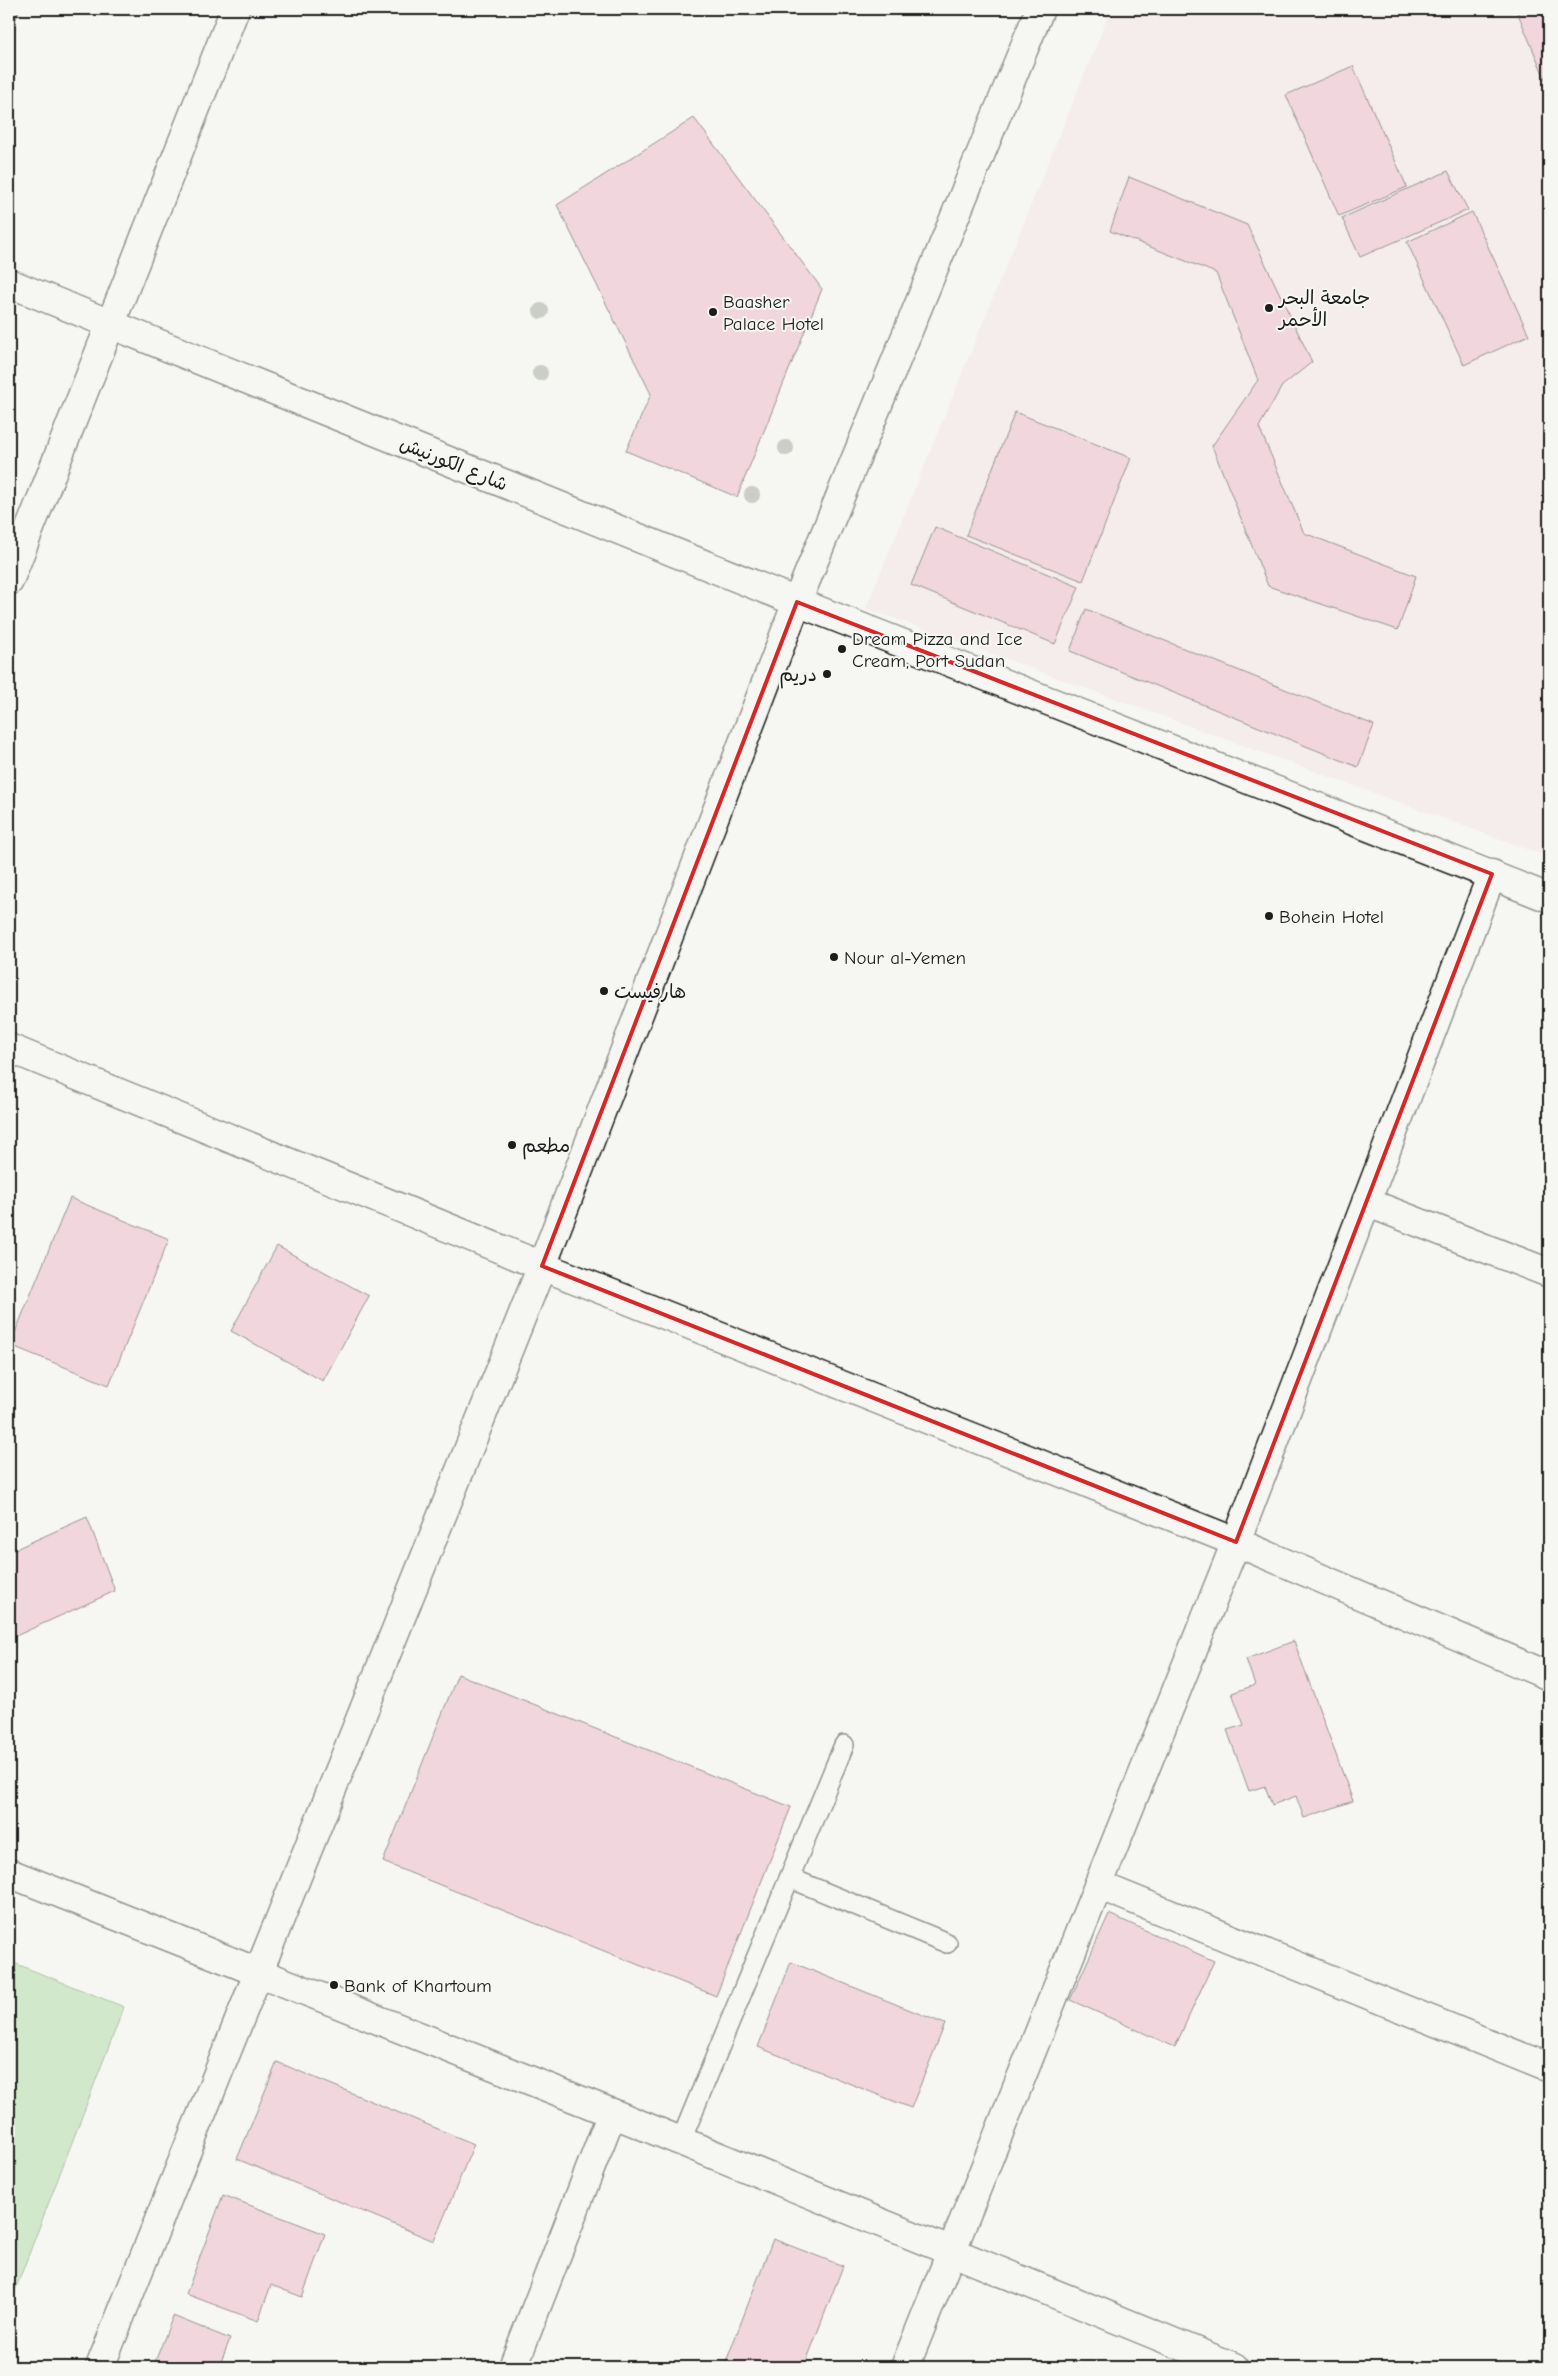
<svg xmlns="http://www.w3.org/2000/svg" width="1558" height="2376" viewBox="0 0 1558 2376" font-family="'Comic Neue','Playpen Sans Arabic',sans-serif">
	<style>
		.built { fill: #f3e2e4 }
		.green { fill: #a7d899; stroke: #627a5a }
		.building { fill: #ecb2c3; stroke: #1c1c1c }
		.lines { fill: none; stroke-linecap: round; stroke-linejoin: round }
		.service-casing { stroke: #1c1c1c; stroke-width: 22 }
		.minor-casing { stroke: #1c1c1c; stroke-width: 31 }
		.tertiary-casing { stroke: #1c1c1c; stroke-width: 31 }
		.primary-casing { stroke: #1c1c1c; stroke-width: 31 }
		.service { stroke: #f6f6f2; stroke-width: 19 }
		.minor { stroke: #f6f6f2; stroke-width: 28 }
		.tertiary { stroke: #f6f6f2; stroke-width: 28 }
		.primary { stroke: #f6f6f2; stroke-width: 28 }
		.tree { fill: #959d91 }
		.marked { fill: none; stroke: #d62828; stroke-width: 4; stroke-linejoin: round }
		.poi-dot { fill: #1c1c1c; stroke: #f6f6f2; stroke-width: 2 }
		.labels { text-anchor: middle; stroke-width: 4; stroke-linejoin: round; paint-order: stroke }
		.poi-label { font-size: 19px; fill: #1c1c1c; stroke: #f6f6f2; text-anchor: start }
		.street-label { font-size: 19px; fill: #1c1c1c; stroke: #f6f6f2 }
	</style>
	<rect width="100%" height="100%" fill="#f6f6f2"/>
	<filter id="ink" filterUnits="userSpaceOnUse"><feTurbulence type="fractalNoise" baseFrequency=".02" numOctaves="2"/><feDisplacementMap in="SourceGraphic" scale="10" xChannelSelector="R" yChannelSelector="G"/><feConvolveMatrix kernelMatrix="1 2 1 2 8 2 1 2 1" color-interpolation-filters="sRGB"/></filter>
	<g filter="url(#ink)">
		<path class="built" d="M1111,9H1549V857L866,608Z"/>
		<path class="green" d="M9,1961L124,2007L9,2306Z"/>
		<path class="building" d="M9,9H20L9,35Z
			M1516,9H1549V88Z
			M1353,66L1407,187L1339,216L1286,95Z
			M694,118L822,289L737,497L626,451L651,394L557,205Z
			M1448,171L1468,210L1360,257L1342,218Z
			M1129,177L1247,225L1312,362L1282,386L1259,427L1304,533L1416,576L1398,630L1268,586L1212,446L1258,380L1216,273L1110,231Z
			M1472,212L1529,335L1464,365L1407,242Z
			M1015,412L1131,458L1083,581L966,535Z
			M935,527L1079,587L1055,644L911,585Z
			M1086,609L1374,725L1358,767L1070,651Z
			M70,1198L169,1239L109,1385L10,1345Z
			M277,1246L369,1296L323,1381L231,1331Z
			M87,1517L115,1591L9,1639V1552Z
			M1294,1641L1353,1801L1304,1818L1296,1796L1272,1805L1265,1786L1249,1791L1227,1730L1244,1725L1232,1693L1255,1685L1246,1659Z
			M458,1674L791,1807L716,1996L383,1862Z
			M1109,1914L1214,1961L1175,2047L1070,2000Z
			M791,1962L945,2024L911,2108L758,2047Z
			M277,2062L474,2144L434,2241L237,2159Z
			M223,2195L325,2234L302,2297L271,2285L258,2321L186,2294Z
			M773,2239L843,2266L804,2367H724Z
			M173,2316L230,2339L219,2367H153Z"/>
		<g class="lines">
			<g class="service-casing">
				<path id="service" d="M790,1878L947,1943
					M680,2143L844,1745"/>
			</g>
			<g class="minor-casing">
				<path id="minor" d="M9,283L797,602L1549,898
					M9,581L235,9
					M9,1048L542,1266L1236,1542L1549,1676
					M1366,1202L1549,1273
					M1098,1885L1549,2068
					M513,2367L612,2113
					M905,2367L1236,1542L1492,874"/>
			</g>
			<g class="tertiary-casing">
				<path id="tertiary" d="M9,1873L612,2113L1234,2367"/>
			</g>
			<g class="primary-casing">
				<path id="primary" d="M100,2367L542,1266L797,602L1040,9"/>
			</g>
			<use href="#service" class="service"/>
			<use href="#minor" class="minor"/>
			<use href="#tertiary" class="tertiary"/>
			<use href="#primary" class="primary"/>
		</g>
		<g class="tree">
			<circle cx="541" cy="311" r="8"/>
			<circle cx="540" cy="373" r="8"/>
			<circle cx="786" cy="448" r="8"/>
			<circle cx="752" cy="495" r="8"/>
		</g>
	</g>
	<path d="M0 0H1558V2376H0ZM797,602L1492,874L1236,1542L542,1266Z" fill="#f6f6f2" fill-opacity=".55" fill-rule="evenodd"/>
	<path class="marked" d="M797,602L1492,874L1236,1542L542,1266Z"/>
	<g class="poi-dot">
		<circle cx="1269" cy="308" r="5"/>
		<circle cx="713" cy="312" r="5"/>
		<circle cx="842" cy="649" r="5"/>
		<circle cx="827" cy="674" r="5"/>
		<circle cx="1269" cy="916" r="5"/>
		<circle cx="834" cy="957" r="5"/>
		<circle cx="604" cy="991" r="5"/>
		<circle cx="512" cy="1145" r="5"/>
		<circle cx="334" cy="1985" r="5"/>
	</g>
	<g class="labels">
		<g class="poi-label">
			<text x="1279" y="304">جامعة البحر<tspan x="1279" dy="22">الأحمر</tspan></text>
			<text x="723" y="308">Baasher<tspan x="723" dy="22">Palace Hotel</tspan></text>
			<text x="852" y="645">Dream Pizza and Ice<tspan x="852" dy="22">Cream, Port Sudan</tspan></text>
			<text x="817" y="681" text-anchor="end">دريم</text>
			<text x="1279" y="923">Bohein Hotel</text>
			<text x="844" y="964">Nour al-Yemen</text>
			<text x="614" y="998">هارفيست</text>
			<text x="522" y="1152">مطعم</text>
			<text x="344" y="1992">Bank of Khartoum</text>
		</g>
		<g class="street-label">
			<text transform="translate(454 463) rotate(22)" y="7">شارع الكورنيش</text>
		</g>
	</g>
	<rect width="1558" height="2376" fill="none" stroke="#f6f6f2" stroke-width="30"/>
	<rect x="15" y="15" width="1528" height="2346" fill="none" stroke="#1c1c1c" stroke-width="2" filter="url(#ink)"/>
</svg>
